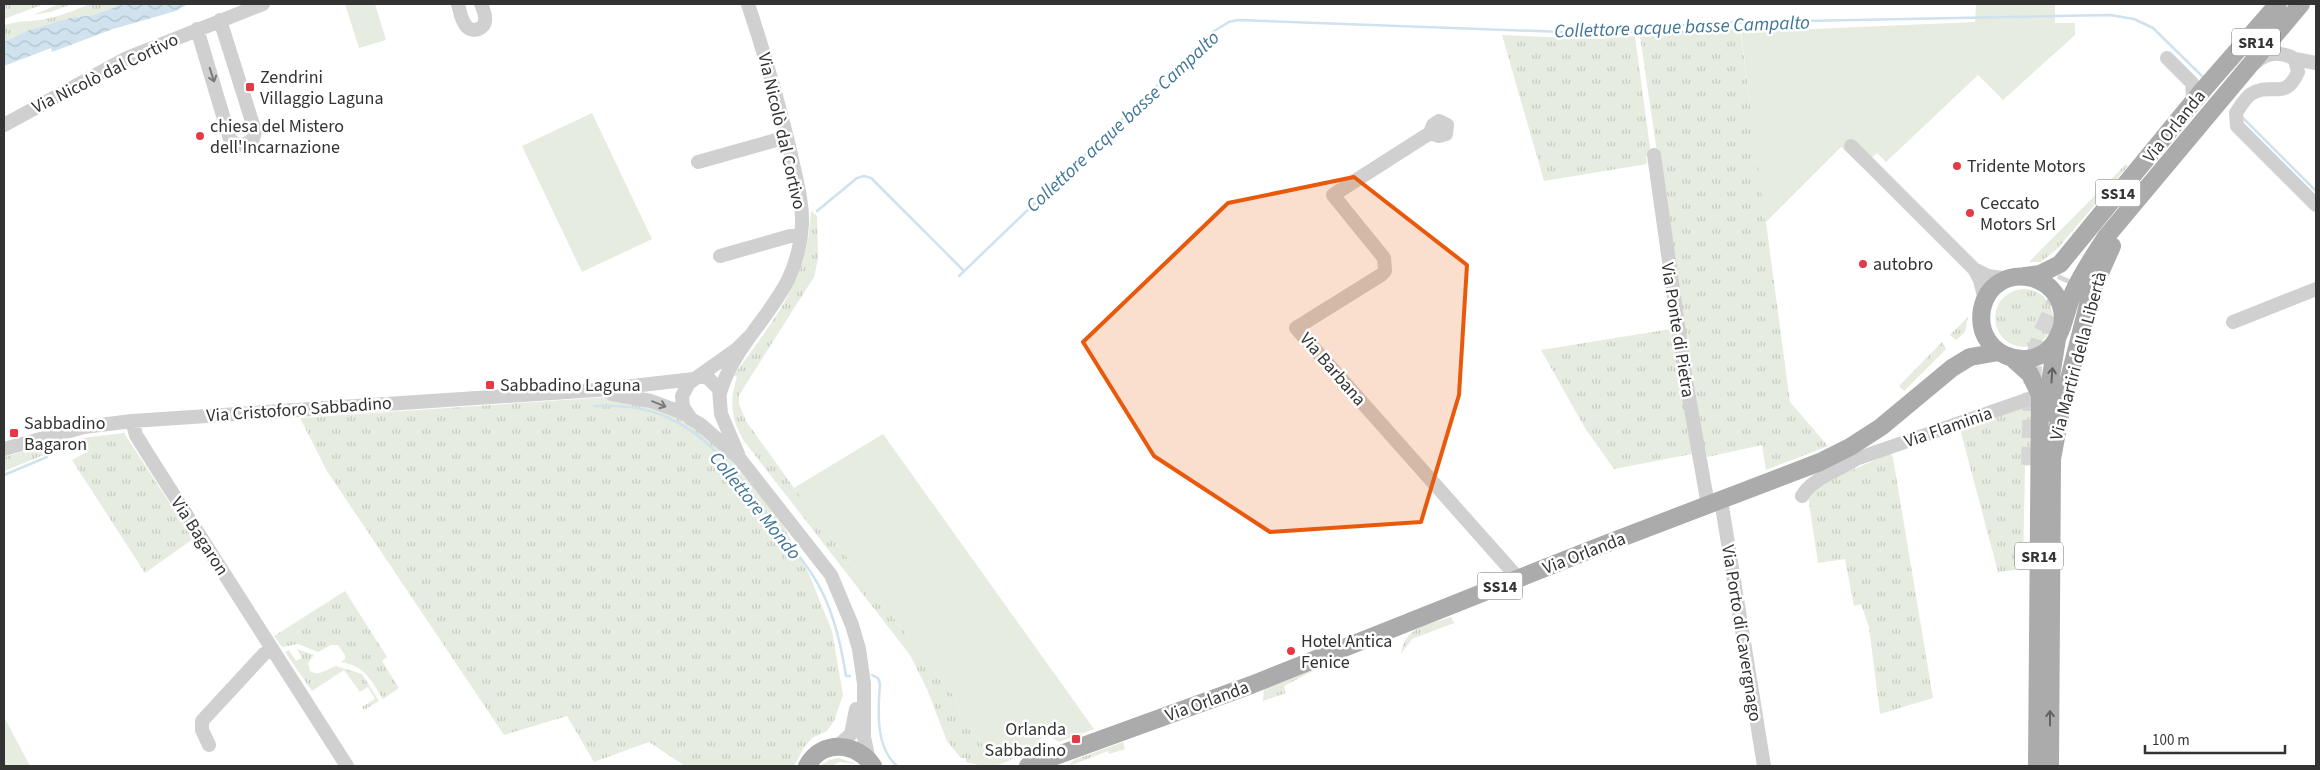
<svg xmlns="http://www.w3.org/2000/svg" width="2320" height="770" viewBox="0 0 2320 770" font-family="'Source Sans 3',sans-serif">
	<style>
		.grass { fill: url(#grass-tufts) }
		.park { fill: #e6ecdf }
		.water { fill: url(#water-waves) }
		.lines { fill: none; stroke-linecap: round; stroke-linejoin: round }
		.stream { stroke: #cfe2ee; stroke-width: 2.5 }
		.major-tunnel { stroke: #d6d6d6; stroke-width: 18; stroke-dasharray: 18 9; stroke-linecap: butt }
		.minor { stroke: #d0d0d0; stroke-width: 14 }
		.major { stroke: #ababab; stroke-width: 18 }
		.oneway { stroke: #7a7a7a }
		.oneway2 { stroke: #636363 }
		.marked { fill: #e8590c; fill-opacity: 0.2; stroke: #e8590c; stroke-width: 4; stroke-linejoin: round }
		.poi-dot { fill: #e63946; stroke: #fff; stroke-width: 2 }
		.labels { text-anchor: middle; stroke-width: 5; stroke-linejoin: round; paint-order: stroke }
		.shield { fill: #fff; stroke: #707070; stroke-width: 1 }
		.shield-label { font-size: 16px; font-weight: bold; fill: #333 }
		.street-label { font-size: 18px; fill: #333; stroke: #fff }
		.poi-label { font-size: 18px; fill: #333; stroke: #fff; text-anchor: start }
		.water-label { font-size: 19px; font-style: italic; fill: #3f7597; stroke: #fff }
	</style>
	<defs>
		<pattern id="grass-tufts" width="24" height="20" patternUnits="userSpaceOnUse" patternTransform="scale(1.25)"><rect width="24" height="20" fill="#e6ecdf"/><path d="M3 7l-1-3M5 7V3M7 7l1-3M15 17l-1-3M17 17v-4M19 17l1-3" fill="none" stroke="#c6cbc0"/></pattern>
		<pattern id="water-waves" width="16" height="10" patternUnits="userSpaceOnUse" patternTransform="scale(1.25)"><rect width="16" height="10" fill="#cfe2ee"/><path d="M0 5q4-4 8 0t8 0" fill="none" stroke="#b2c2cd"/></pattern>
	</defs>
	<rect width="100%" height="100%" fill="#fff"/>
	<path class="grass" d="M4,4H44L4,19Z
		M59,4H72L50,12L33,15Z
		M91,4H124L93,15L69,18L26,31L4,42V25C21,20 37,22 54,17C67,14 79,8 91,4Z
		M1740,28L1790,402L1828,446L1766,470L1762,445L1707,457L1705,447H1700L1640,36L1677,31Z
		M1502,35L1597,39L1635,36L1651,155L1646,156L1647,164L1544,181Z
		M2126,164L2128,166L2058,248L2041,262H2029Z
		M811,211L817,216L818,259L814,277L739,395V404L746,421L794,488L956,699L964,720L998,765C987,767 977,765 966,762V758H961L947,741L927,689L910,655L744,441C731,419 729,401 737,377L734,375C761,337 796,296 806,249C809,237 810,224 811,211Z
		M1995 318a29 29 0 1 1 58 0a29 29 0 1 1-58 0Z
		M1968,317L1965,332L1956,340L1950,335Z
		M1671,329L1673,330L1692,454L1614,469L1585,428L1541,350Z
		M1942,342L1946,349L1904,391L1899,386Z
		M609,397L628,399L689,421L727,454L776,512L809,574L832,631L843,695L834,721L827,731L812,738L803,749L794,766H685L649,742L594,762L567,716L504,735L327,471L300,418Z
		M2034,402L2035,465L2025,466L2023,569L1998,572L1959,425Z
		M124,433L193,539L145,573L72,460L85,453L82,438Z
		M44,446L46,454L4,471V457Z
		M1890,453L1893,458L1933,698L1880,714L1869,627L1861,604L1854,606L1845,559L1818,563L1808,496L1824,483Z
		M345,591L387,657L382,661L399,688L383,699C370,679 365,666 341,662L345,659V655L338,645H331L318,652L298,644L282,647L274,636Z
		M1451,617L1454,623L1412,639L1401,654C1405,626 1428,625 1451,617Z
		M297,649L314,655L308,663L310,671C320,677 326,669 336,666L362,674L379,701L364,710L362,707L375,699L368,687L360,692L344,670L312,691L285,652L289,650L296,661L302,658Z
		M1317,669L1284,686L1286,693L1263,701L1264,689Z
		M1123,742L1125,749L1109,754L1108,751L1069,766L1074,760Z
		M839,758L856,764L839,762L832,766H820L829,760Z"/>
	<path class="park" d="M345,4H375L386,40L359,48Z
		M1976,4H2055V23H2075V35L2003,100L1978,75L1886,162L1877,153L1862,167L1841,147L1765,223L1741,32L1975,22Z
		M592,113L652,239L582,272L522,146Z
		M883,434L1094,729L1059,742L1045,733L1039,741L1041,748L998,765L964,720L956,699L794,488Z
		M4,717L30,766H4Z"/>
	<path class="water" d="M124,4H188L176,11L113,29L52,52L51,48L46,50L4,66V42L26,31L69,18L93,15Z"/>
	<g class="lines">
		<path class="stream" d="M2241,116L2316,191
			M817,211L857,178L864,176L871,178L964,271
			M959,276L1214,31L1229,22L1238,20L1590,33H1621L1702,23L2110,15L2134,19L2153,28L2204,78
			M594,406C622,405 646,407 671,419C718,441 748,490 779,530C791,546 805,562 815,579C833,608 841,643 846,676H850
			M4,475L47,457
			M872,675L878,678L880,684C878,710 875,747 897,766"/>
		<path class="major-tunnel" d="M2030,465L2033,363L2041,335L2067,278"/>
		<path class="minor" d="M458,4C460,11 461,21 467,27C473,33 485,29 485,20C486,15 483,9 481,4
			M197,29L230,139C236,147 246,146 253,139L255,131L220,20
			M2167,58L2192,83L2193,96
			M2295,59L2316,63
			M2255,63C2267,52 2281,51 2295,59L2298,72C2285,102 2271,81 2251,94C2245,98 2240,107 2236,113L2237,126L2316,205
			M4,125L127,58L263,4
			M1430,133L1433,125L1439,121L1447,125L1446,134L1439,136L1430,133L1333,195L1384,258L1385,271L1381,275L1296,328L1518,578
			M1851,146L1974,269
			M1654,155L1685,375L1708,505
			M698,162L787,137
			M720,256L790,236L801,235
			M1985,300L1980,280L1974,269L1988,276L2009,279
			M2233,322L2316,289
			M750,336L737,349L689,383L682,396L683,407L691,419L700,424L740,459L831,575L852,625L859,649L864,684V737L869,760
			M699,377H707L719,389L721,414L738,454
			M720,393C732,350 768,319 788,280C796,263 801,244 802,225C803,200 795,175 790,150C778,101 764,52 748,4
			M612,394L651,401L686,414
			M132,421L136,435L147,453L347,766
			M1850,447L1856,459L2040,395
			M4,449L84,427L132,421L597,390L694,379
			M1802,496C1812,478 1839,471 1856,459
			M1721,500L1764,766
			M209,745L202,730V721L264,654L272,649
			M838,746L851,734L856,709"/>
		<path class="major" d="M2025,276L2040,274L2060,264L2202,91L2278,4
			M2062,327C2071,271 1993,257 1982,309C1980,321 1982,333 1989,342C1997,353 2011,360 2026,359C2062,356 2062,319 2073,293C2082,273 2094,255 2106,237L2301,4
			M2011,357L2030,374L2040,395L2037,766
			M2051,413V376L2057,339
			M807,766C822,739 857,742 873,766
			M1028,766L1251,685L1595,548L1820,462L1850,447L1881,427L1952,368L1970,357L1999,352
			M2050,766L2052,459L2061,410L2091,293L2112,246"/>
	</g>
	<defs><path id="oneway-shaft" d="M-6 0H5M1.5-3L5.5 0L1.5 3" fill="none" stroke-width="1.6" stroke-linecap="round" stroke-linejoin="round" transform="scale(1.25)"/></defs>
	<g class="oneway">
		<use href="#oneway-shaft" transform="translate(212 75) rotate(72)"/>
		<use href="#oneway-shaft" transform="translate(659 404) rotate(22)"/>
	</g>
	<g class="oneway2">
		<use href="#oneway-shaft" transform="translate(2052 375) rotate(-86)"/>
		<use href="#oneway-shaft" transform="translate(2050 718) rotate(-90)"/>
	</g>
	<path class="marked" d="M1354,177L1467,265L1459,395L1421,522L1270,532L1154,456L1083,342L1228,203Z"/>
	<g class="poi-dot">
		<rect x="245" y="82" width="10" height="10" rx="2.5"/>
		<circle cx="200" cy="136" r="5"/>
		<circle cx="1957" cy="166" r="5"/>
		<circle cx="1970" cy="213" r="5"/>
		<circle cx="1863" cy="264" r="5"/>
		<rect x="485" y="380" width="10" height="10" rx="2.5"/>
		<rect x="9" y="428" width="10" height="10" rx="2.5"/>
		<circle cx="1291" cy="651" r="5"/>
		<rect x="1071" y="734" width="10" height="10" rx="2.5"/>
	</g>
	<g class="labels">
		<g class="shield">
			<rect x="2232" y="28.5" width="48" height="27" rx="4"/>
			<rect x="2095.5" y="179.5" width="45" height="27" rx="4"/>
			<rect x="2015" y="542.5" width="48" height="27" rx="4"/>
			<rect x="1477.5" y="572.5" width="45" height="27" rx="4"/>
		</g>
		<g class="shield-label">
			<text x="2256" y="48">SR14</text>
			<text x="2118" y="199">SS14</text>
			<text x="2039" y="562">SR14</text>
			<text x="1500" y="592">SS14</text>
		</g>
		<g class="street-label">
			<text transform="translate(105 73) rotate(-26)" y="6">Via Nicolò dal Cortivo</text>
			<text transform="translate(2174 126) rotate(-51)" y="6">Via Orlanda</text>
			<text transform="translate(782 131) rotate(77)" y="6">Via Nicolò dal Cortivo</text>
			<text transform="translate(1678 330) rotate(81)" y="6">Via Ponte di Pietra</text>
			<text transform="translate(2078 356) rotate(-75)" y="6">Via Martiri della Libertà</text>
			<text transform="translate(1333 369) rotate(49)" y="6">Via Barbana</text>
			<text transform="translate(299 409) rotate(-4)" y="6">Via Cristoforo Sabbadino</text>
			<text transform="translate(1948 427) rotate(-19)" y="6">Via Flaminia</text>
			<text transform="translate(200 536) rotate(57)" y="6">Via Bagaron</text>
			<text transform="translate(1584 553) rotate(-21)" y="6">Via Orlanda</text>
			<text transform="translate(1742 633) rotate(81)" y="6">Via Porto di Cavergnago</text>
			<text transform="translate(1207 701) rotate(-20)" y="6">Via Orlanda</text>
		</g>
		<g class="poi-label">
			<text x="260" y="83">Zendrini<tspan x="260" dy="21">Villaggio Laguna</tspan></text>
			<text x="210" y="132">chiesa del Mistero<tspan x="210" dy="21">dell'Incarnazione</tspan></text>
			<text x="1967" y="172">Tridente Motors</text>
			<text x="1980" y="209">Ceccato<tspan x="1980" dy="21">Motors Srl</tspan></text>
			<text x="1873" y="270">autobro</text>
			<text x="500" y="391">Sabbadino Laguna</text>
			<text x="24" y="429">Sabbadino<tspan x="24" dy="21">Bagaron</tspan></text>
			<text x="1301" y="647">Hotel Antica<tspan x="1301" dy="21">Fenice</tspan></text>
			<text x="1066" y="735" text-anchor="end">Orlanda<tspan x="1066" dy="21">Sabbadino</tspan></text>
		</g>
		<g class="water-label">
			<text transform="translate(1682 26) rotate(-2)" y="7">Collettore acque basse Campalto</text>
			<text transform="translate(1122 121) rotate(-43)" y="7">Collettore acque basse Campalto</text>
			<text transform="translate(756 505) rotate(51)" y="7">Collettore Mondo</text>
		</g>
	</g>
	<rect width="2320" height="770" fill="none" stroke="#333333" stroke-width="10"/>
	<path d="M2145 745v8h140v-8" fill="none" stroke="#333333" stroke-width="2.5"/>
	<text x="2152" y="745" font-size="15" fill="#333333" stroke="#ffffff" stroke-width="4" paint-order="stroke">100 m</text>
</svg>
